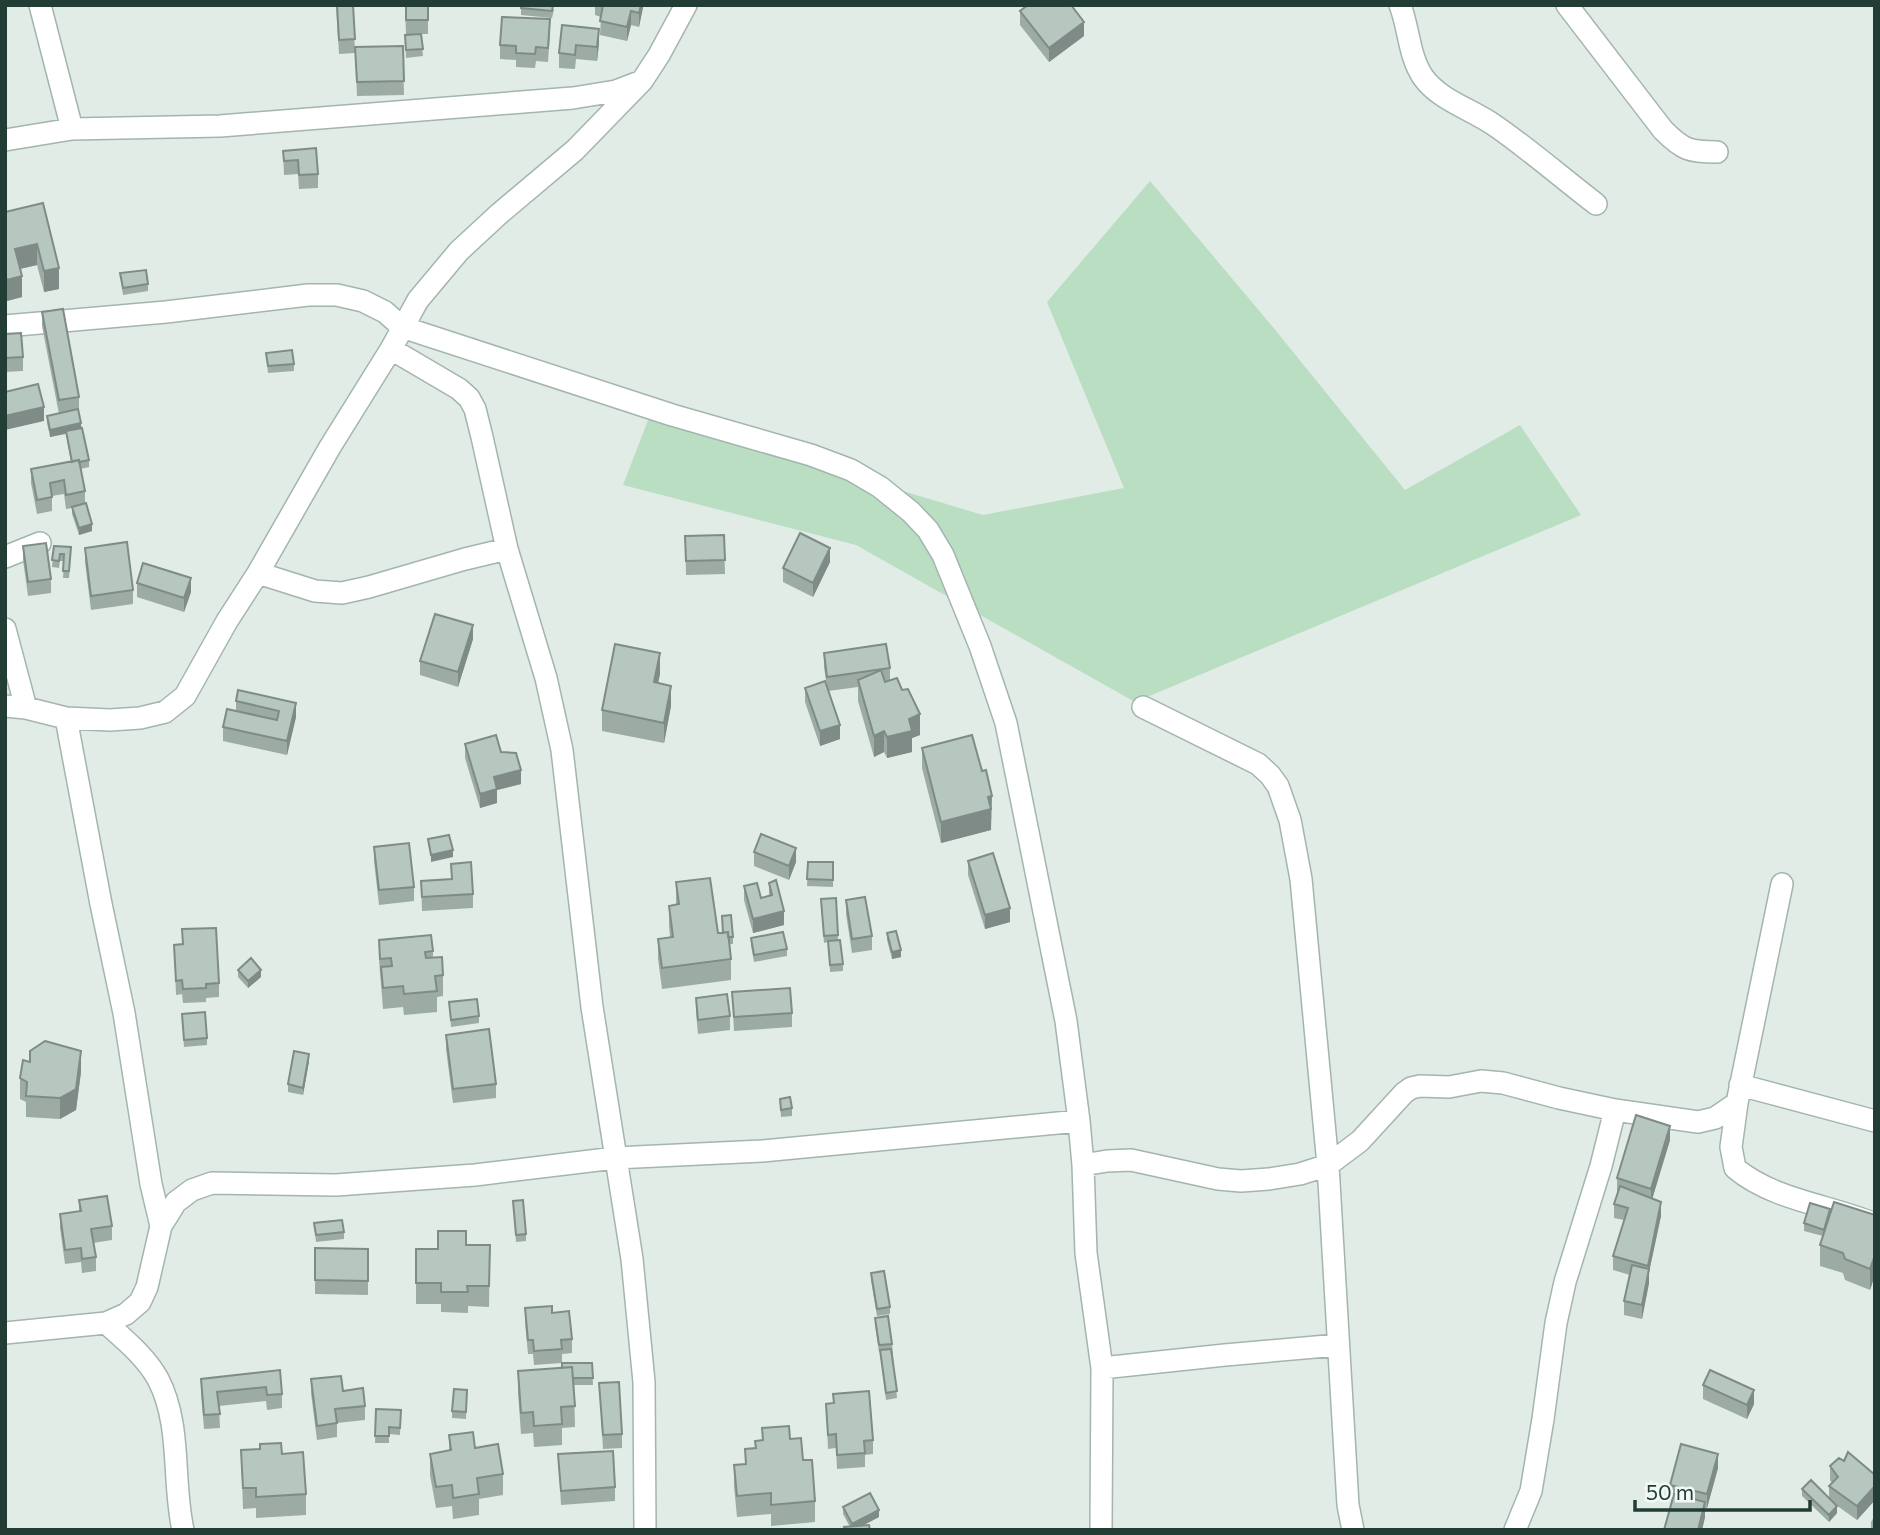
<svg xmlns="http://www.w3.org/2000/svg" width="1880" height="1535" viewBox="0 0 1880 1535" font-family="Commissioner,sans-serif">
	<style>
		.green { fill: #b9dec2 }
		.lines { fill: none; stroke-linecap: round; stroke-linejoin: round }
		.minor-casing { stroke: #a4b4ae; stroke-width: 24 }
		.minor { stroke: #fff; stroke-width: 21 }
		.wall { fill: #9daba5 }
		.shaded-wall { fill: #7f8b86 }
		.building { fill: #b6c7c0; stroke: #7f8b86; stroke-width: 2 }
	</style>
	<rect width="100%" height="100%" fill="#e1ece7"/>
	<path class="green" d="M1150,181L1272,326L1405,490L1520,425L1581,515L1135,702L856,545L623,485L650,415L983,515L1124,488L1047,302Z"/>
	<g class="lines">
		<g class="minor-casing">
			<path id="minor" d="M40,5L72,129
				M1400,5C1409,28 1409,57 1423,77C1439,100 1471,109 1494,125C1529,149 1562,178 1596,204
				M1567,5L1663,130C1683,150 1689,152 1717,152
				M5,140L72,129L220,126L573,98L616,91L642,81L659,55L686,5
				M5,326L166,312L308,295H337L363,301L385,312L402,327L672,415L811,455L851,470L880,487L911,512L928,530L943,555L980,646L1006,723L1066,1021L1079,1121L1083,1165L1086,1253L1102,1368L1101,1530
				M391,349L459,389L469,398L475,409L482,437L507,549L546,678L562,750L592,1007L632,1259L644,1382L645,1530
				M5,557L40,543
				M258,573L315,591L342,593L369,587L465,559L507,549
				M5,629L26,708
				M5,706L26,708L66,718L110,720L140,718L165,712L185,696L227,621L258,573L330,447L391,349L418,300L459,251L499,214L575,150L642,81
				M1143,707L1258,764L1270,775L1278,786L1290,820L1301,879L1328,1165L1348,1505L1353,1530
				M66,718L101,904L124,1013L151,1184L161,1226
				M1782,884L1737,1103L1731,1147L1735,1168C1773,1200 1829,1205 1875,1224
				M1740,1085L1875,1121
				M1083,1165L1107,1161L1131,1160L1218,1179L1241,1181L1269,1179L1300,1174L1328,1165L1360,1141L1404,1093L1411,1088L1420,1086L1449,1087L1481,1081L1503,1083L1559,1098L1615,1110L1698,1122L1715,1118L1737,1103
				M106,1323C125,1340 146,1357 158,1379C182,1425 172,1481 183,1530
				M5,1333L106,1323L126,1314L140,1302L147,1287L161,1226L176,1202L192,1190L212,1183L336,1185L475,1175L615,1158L762,1151L1079,1121
				M1102,1368L1225,1355L1338,1345
				M1515,1530L1531,1491L1543,1419L1556,1323L1565,1282L1601,1166L1615,1110"/>
		</g>
		<use href="#minor" class="minor"/>
	</g>
	<path class="wall" d="M336,5H353L355,53L339,54Z
		M405,5H428V34H421L423,56L406,58L405,35L420,34H406Z
		M521,5L554,9L552,18L521,15Z
		M595,5H643L639,27L631,25L627,41L600,35L601,17L595,15Z
		M1020,11L1084,36L1049,62L1020,25Z
		M562,25L599,43L597,61L576,59L575,69L559,68V53Z
		M550,33L548,62L536,61L535,68L516,67V60L500,59V45Z
		M403,46L404,95L357,96L355,47Z
		M283,151L318,174V188L299,189L298,174L284,175Z
		M43,203L59,289L44,292L37,265L20,269L22,297L7,301L5,295V212Z
		M120,273L148,284V291L123,295Z
		M42,312L79,397V411H78L89,460V467L80,469L85,491V504L92,531L79,535L72,514V508L66,509L64,494L52,496V511L37,514L31,483V469L71,462L66,434L50,437L47,423V416L59,414L42,326Z
		M5,334L23,357V371L5,372Z
		M266,353L294,364V371L268,373Z
		M724,535L725,574L686,575L685,536Z
		M23,546L51,579V593L28,596L23,560Z
		M54,546L71,554L69,578H63L64,561H60L59,568L52,567Z
		M85,548L133,590V604L91,610L85,562Z
		M830,562L813,597L783,582V568Z
		M137,583L191,592L184,612L137,597Z
		M473,639L458,687L420,675V661Z
		M824,653L890,668V680L920,735L912,738V752L887,758L884,752L874,757L858,701V687L828,691L840,739L820,746L805,702V688L827,687L824,667Z
		M660,674L658,683L671,706L664,743L602,731V710Z
		M238,690L296,717L287,755L223,741V727L236,711V701Z
		M465,744L501,752L521,784L497,790V803L480,808L465,758Z
		M922,748L992,817H991V830L941,843L922,768Z
		M374,847L414,887V901L379,905L374,861Z
		M754,852L796,862L789,880L754,866Z
		M968,861L1010,922L985,929L968,875Z
		M808,862H833V887L807,886Z
		M451,864L473,894V908L422,911L421,881L451,879Z
		M676,882L718,933H722V916L733,937V944H729L731,959V980L662,989L658,959V939L670,937L669,926V906L676,905Z
		M769,883L784,925L753,933L744,900V886L761,898L769,896Z
		M836,898L838,940L843,964V971L830,972L828,942L824,943L821,906Z
		M846,900L872,936V950L852,953L846,914Z
		M182,929L219,983V997L206,998V1002L183,1003L182,994L176,995L174,945L182,944Z
		M887,933L901,957L892,959L887,940Z
		M751,938L787,949V956L754,962L751,945Z
		M379,940L433,951V958L443,975V996L437,997V1012L404,1015L403,1007L383,1009L379,960Z
		M238,970L261,977L248,988L238,977Z
		M732,992L792,1013V1027L734,1031Z
		M696,998L730,1016V1030L698,1034L696,1012Z
		M449,1002L479,1016V1023L451,1027Z
		M182,1014L207,1038V1045L184,1047Z
		M446,1035L496,1084V1098L453,1103L446,1049Z
		M309,1061L303,1095L288,1092V1084Z
		M81,1072L76,1110L60,1119L26,1117V1102L20,1099V1078Z
		M780,1099L792,1108V1116L781,1117Z
		M1670,1140L1652,1199L1661,1216L1649,1272V1283L1642,1319L1624,1315V1301L1630,1275L1613,1270V1256L1624,1220L1614,1218V1204L1618,1193L1617,1192V1178Z
		M79,1200L112,1226V1240L93,1243L96,1257V1271L82,1273L81,1262L65,1264L60,1228V1214L79,1211Z
		M513,1201L526,1234V1241L516,1242Z
		M1830,1214L1875,1215V1275L1870,1290L1845,1280L1843,1273L1820,1266V1245L1823,1236L1804,1231V1223Z
		M314,1223L344,1232V1239L316,1242Z
		M466,1245H490L489,1307L468,1306V1313L441,1312V1304H416V1249H438Z
		M315,1248L368,1249V1295L315,1294Z
		M871,1273L890,1307V1314L877,1316L871,1280Z
		M525,1308L552,1313L572,1339V1353L562,1354V1363L534,1365L533,1354H528L525,1322Z
		M875,1318L892,1344L897,1398L886,1400L880,1352H879L875,1325Z
		M592,1363L593,1385H574L575,1427L562,1428V1445L534,1447L533,1433L521,1434L518,1392V1371L562,1368Z
		M280,1370L282,1394V1408L267,1410L266,1401L219,1406L220,1428L204,1429L201,1393V1379Z
		M311,1379L343,1391L365,1406V1420L337,1423V1437L317,1440L311,1393Z
		M599,1383L622,1434V1448L603,1449Z
		M1703,1385L1754,1404L1747,1419L1703,1399Z
		M467,1390L466,1419L452,1418V1411Z
		M833,1394L873,1440V1454L865,1455V1467L837,1469L836,1448L828,1449L826,1404L833,1403Z
		M376,1409L401,1410L400,1435L389,1434V1443H375Z
		M762,1428L790,1439L803,1460L815,1501V1522L771,1526V1514L737,1517L734,1486V1465L745,1464V1449L755,1448L762,1441Z
		M449,1435L475,1448L503,1474V1495L479,1499V1515L453,1519L452,1506L436,1508L430,1475V1454L449,1451Z
		M241,1450L282,1454L306,1494V1515L256,1518V1508L243,1509Z
		M558,1454L615,1487V1501L561,1505Z
		M1844,1461L1875,1475V1500L1857,1520L1836,1505L1837,1513L1829,1522L1802,1496V1489L1829,1499V1486L1832,1483L1830,1480V1466Z
		M1718,1468L1707,1508H1705V1517L1702,1530H1664L1672,1500L1670,1499V1485Z
		M843,1507L879,1517L862,1526L850,1527L843,1514Z
		M1875,1515V1530H1871V1522Z"/>
	<path class="shaded-wall" d="M641,5H643V8L639,27V13Z
		M631,11V25L627,41V27Z
		M1084,22V36L1049,62V48Z
		M599,29V43L597,61V47Z
		M37,244V265L15,270V249Z
		M59,268V289L44,292V271Z
		M22,276V297L7,301V280Z
		M44,407V421L5,430V416Z
		M81,423V430L50,437V430Z
		M92,524V531L79,535V528Z
		M830,548V562L813,597V583Z
		M191,578V592L184,612V598Z
		M473,625V639L458,687V672Z
		M660,653V674L654,703V682Z
		M671,686V706L664,743V723Z
		M296,703V717L287,755V741Z
		M920,714V735L912,738V752L887,758V737L909,719Z
		M840,725V739L820,746V731Z
		M884,731V752L874,757V736Z
		M521,770V784L497,790V803L480,808V794L494,777Z
		M992,796L991,830L941,843V822L988,797Z
		M796,848V862L789,880V866Z
		M453,850V857L431,862V855Z
		M1010,908V922L985,929V915Z
		M784,911V925L753,933V919Z
		M901,950V957L892,959V952Z
		M261,970V977L248,988V981Z
		M81,1051V1072L76,1110L60,1119V1098Z
		M309,1054V1061L303,1095V1088Z
		M1670,1126V1140L1651,1203V1189Z
		M1661,1202V1216L1649,1272V1283L1642,1319V1305L1648,1277V1266Z
		M1875,1255V1275L1870,1290V1269Z
		M1754,1390V1404L1747,1419V1405Z
		M1718,1454V1468L1707,1508V1494Z
		M1875,1486V1500L1857,1520V1506Z
		M1705,1502V1517L1702,1530H1698Z
		M1837,1506V1513L1829,1522V1515Z
		M879,1510V1517L854,1530H852V1524Z"/>
	<path class="building" d="M337,5H353L355,39L339,40Z
		M406,5H428V20H406Z
		M521,5H553L552,11L521,8Z
		M603,5H641L639,13L631,11L627,27L600,21Z
		M1028,5H1071L1084,22L1049,48L1020,11Z
		M502,17L550,19L548,48L536,47L535,54L516,53V46L500,45Z
		M562,25L599,29L597,47L576,45L575,55L559,53Z
		M421,34L423,49L406,50L405,35Z
		M403,46L404,81L357,82L355,47Z
		M316,148L318,174L299,175L298,160L284,161L283,151Z
		M43,203L59,268L44,271L37,244L15,249L22,276L7,280L5,274V212Z
		M146,270L148,284L123,288L120,273Z
		M63,309L79,397L59,400L42,312Z
		M21,333L23,357L5,358V334Z
		M292,350L294,364L268,366L266,353Z
		M38,384L44,407L5,416V392Z
		M78,409L81,423L50,430L47,416Z
		M82,428L89,460L79,462V460L72,462L66,431Z
		M79,460L85,491L66,495L64,480L50,483L52,497L37,500L31,469Z
		M86,503L92,524L79,528L72,507Z
		M800,533L830,548L813,583L783,568Z
		M724,535L725,560L686,561L685,536Z
		M127,542L133,590L91,596L85,548Z
		M46,543L51,579L28,582L23,546Z
		M54,546L71,547L69,571H63L64,554H60L59,561L52,560Z
		M143,563L191,578L184,598L137,583Z
		M435,614L473,625L458,672L420,661Z
		M615,644L660,653L654,682L671,686L664,723L602,710Z
		M886,644L890,668L827,677L824,653Z
		M881,670L885,682L897,678L902,690L908,689L920,714L909,719L912,731L887,737L884,731L874,736L858,680Z
		M825,681L840,725L820,731L805,688Z
		M238,690L296,703L287,741L223,727L227,709L277,720L279,711L236,701Z
		M496,735L501,752L516,753L521,770L494,777L497,789L480,794L465,744Z
		M972,735L982,771L986,770L992,796L988,797L991,809L941,822L922,748Z
		M761,834L796,848L789,866L754,852Z
		M449,835L453,850L431,855L428,839Z
		M409,843L414,887L379,890L374,847Z
		M993,853L1010,908L985,915L968,861Z
		M471,862L473,894L422,897L421,881L452,879L451,864Z
		M808,862H833V880L807,879Z
		M710,878L718,933L728,932L731,959L662,968L658,939L673,937L669,906L679,904L676,882Z
		M776,880L784,911L753,919L744,886L757,883L761,898L772,895L769,883Z
		M865,897L872,936L852,939L846,900Z
		M836,898L838,935L824,936L821,899Z
		M731,915L733,937H728V932L723,933L722,916Z
		M216,928L219,983L206,984V988L183,989L182,980L176,981L174,945L183,944L182,929Z
		M896,931L901,950L892,952L887,933Z
		M783,932L787,949L754,955L751,938Z
		M431,935L433,951L425,952L426,958L442,957L443,975L435,976L437,991L404,994L403,986L383,988L381,967L392,966L391,958L380,959L379,940Z
		M840,940L843,964L830,965L828,941Z
		M251,958L261,970L248,981L238,970Z
		M790,988L792,1013L734,1017L732,992Z
		M727,994L730,1016L698,1020L696,998Z
		M477,999L479,1016L451,1020L449,1002Z
		M205,1012L207,1038L184,1040L182,1014Z
		M489,1029L496,1084L453,1089L446,1035Z
		M45,1041L81,1051L76,1089L60,1098L26,1096L27,1082L20,1078L23,1060L30,1062V1051Z
		M294,1051L309,1054L303,1088L288,1084Z
		M790,1097L792,1108L781,1110L780,1099Z
		M1636,1115L1670,1126L1651,1189L1617,1178Z
		M1620,1186L1661,1202L1648,1266L1613,1256L1628,1208L1614,1204Z
		M107,1196L112,1226L91,1229L96,1257L82,1259L81,1248L65,1250L60,1214L81,1211L79,1200Z
		M523,1200L526,1234L516,1235L513,1201Z
		M1834,1202L1875,1215V1255L1870,1269L1845,1259L1843,1253L1820,1245Z
		M1810,1203L1830,1209L1824,1230L1804,1223Z
		M342,1220L344,1232L316,1235L314,1223Z
		M438,1231H466V1245H490L489,1286H467L468,1292H441V1283H416V1249H438Z
		M315,1248L368,1249V1281L315,1280Z
		M1632,1265L1649,1269L1642,1305L1624,1301Z
		M884,1271L890,1307L877,1309L871,1273Z
		M552,1306V1313L569,1311L572,1339L561,1340L562,1349L534,1351L533,1340H528L525,1308Z
		M888,1316L892,1344L879,1345L875,1318Z
		M891,1349L897,1391L886,1393L880,1350Z
		M562,1363H592L593,1378H573L572,1367L562,1368Z
		M572,1367L575,1406L561,1407L562,1424L534,1426L533,1412L521,1413L518,1371Z
		M280,1370L282,1394L267,1395L266,1387L217,1392L220,1414L204,1415L201,1379Z
		M1710,1370L1754,1390L1747,1405L1703,1385Z
		M341,1376L343,1391L363,1388L365,1406L335,1409L337,1423L317,1426L311,1379Z
		M619,1382L622,1434L603,1435L599,1383Z
		M454,1389L467,1390L466,1412L452,1411Z
		M869,1391L873,1440L864,1441L865,1453L837,1455L836,1434L828,1435L826,1404L834,1403L833,1394Z
		M376,1409L401,1410L400,1428L389,1427V1436H375Z
		M789,1426L790,1439L801,1438L803,1460H812L815,1501L771,1505V1493L737,1496L734,1465L746,1464L745,1449L756,1448L755,1441L763,1440L762,1428Z
		M473,1432L475,1448L498,1444L503,1474L477,1478L479,1494L453,1498L452,1485L436,1487L430,1454L451,1450L449,1435Z
		M281,1443L282,1454L303,1452L306,1494L256,1497V1488H243L241,1450L260,1449V1444Z
		M1681,1444L1718,1454L1707,1494L1670,1485Z
		M613,1451L615,1487L561,1491L558,1454Z
		M1848,1452L1875,1475V1486L1857,1506L1829,1486L1838,1477L1830,1466L1839,1458L1844,1461Z
		M1811,1480L1837,1506L1829,1515L1802,1489Z
		M870,1493L879,1510L852,1524L843,1507Z
		M1674,1494L1705,1502L1698,1530H1664Z
		M869,1525L870,1530H845L844,1527Z"/>
	<rect width="1880" height="1535" fill="none" stroke="#213d35" stroke-width="14"/>
	<path d="M1635 1500v10h175v-10" fill="none" stroke="#213d35" stroke-width="3.5"/>
	<text x="1646" y="1500" font-size="21" fill="#213d35" stroke="#f1f8f5" stroke-width="5" paint-order="stroke">50 m</text>
</svg>
